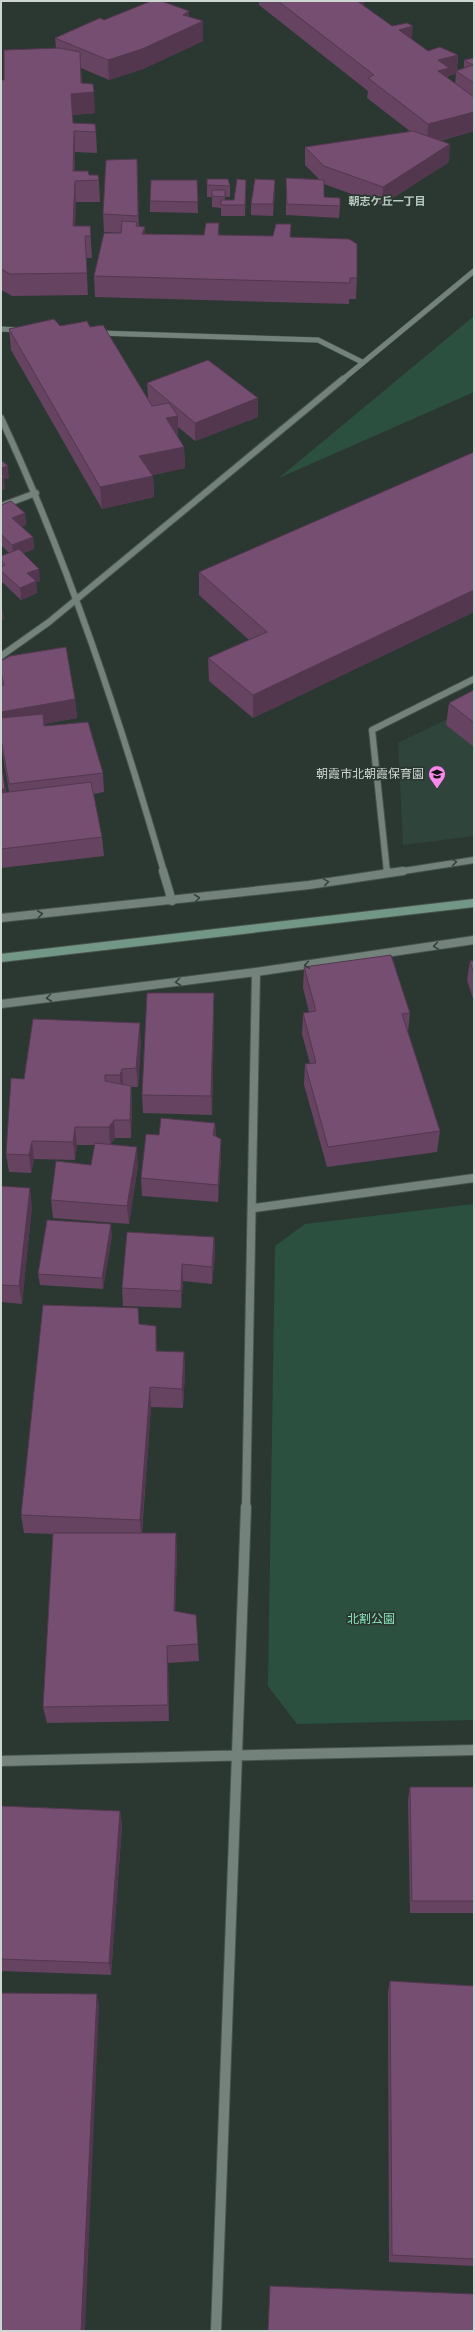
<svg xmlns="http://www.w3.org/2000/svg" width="475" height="2332" viewBox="0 0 475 2332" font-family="'Open Sans','Noto Sans JP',sans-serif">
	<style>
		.built { fill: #2f443a }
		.green { fill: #2c5040 }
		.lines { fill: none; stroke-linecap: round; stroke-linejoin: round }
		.lane-far1-casing { stroke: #47534d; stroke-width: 8 }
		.lane-casing { stroke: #47534d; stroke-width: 10 }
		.street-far3-casing { stroke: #47534d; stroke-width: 6 }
		.street-far2-casing { stroke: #47534d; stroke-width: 8 }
		.street-far1-casing { stroke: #47534d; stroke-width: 10 }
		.street-casing { stroke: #47534d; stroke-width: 12 }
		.secondary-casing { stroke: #47534d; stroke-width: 10 }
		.lane-far1 { stroke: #73837b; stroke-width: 6 }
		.lane { stroke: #73837b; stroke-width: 8 }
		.street-far3 { stroke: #73837b; stroke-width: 5 }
		.street-far2 { stroke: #73837b; stroke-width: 6 }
		.street-far1 { stroke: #73837b; stroke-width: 8 }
		.street { stroke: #73837b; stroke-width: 10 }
		.secondary { stroke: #729786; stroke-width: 8 }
		.wall { fill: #654361; fill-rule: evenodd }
		.shaded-wall { fill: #53374f }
		.building { fill: #764e71; stroke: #53374f }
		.oneway { stroke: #35433c }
		.labels { text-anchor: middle; stroke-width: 3.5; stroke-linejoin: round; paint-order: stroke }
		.far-neighbourhood-label { font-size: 11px; font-weight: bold; fill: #bbcdc4; stroke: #2a3831 }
		.poi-label { font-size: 12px; fill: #ced6d2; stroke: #2a3831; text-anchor: end }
		.park-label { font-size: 12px; fill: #8ae3bb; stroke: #2a3831 }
	</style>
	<rect width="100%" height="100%" fill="#2a3831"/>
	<path class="built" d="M474,706V836L403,845L398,743Z"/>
	<path class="green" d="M474,316V392L279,478Z
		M474,1204V1720L297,1724L268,1686L275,1246L305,1224Z"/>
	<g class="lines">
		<g class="lane-far1-casing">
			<path id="lane-far1" d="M1,506L36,493
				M387,872L372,730L474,679"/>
		</g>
		<g class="lane-casing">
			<path id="lane" d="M387,871V873"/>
		</g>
		<g class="street-far3-casing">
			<path id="street-far3" d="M1,329L20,330
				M98,333L318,340L362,362
				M342,380L474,271"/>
		</g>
		<g class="street-far2-casing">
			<path id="street-far2" d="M1,418C69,564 119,717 164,872
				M1,656L49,622L343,379
				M397,872L474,860"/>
		</g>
		<g class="street-far1-casing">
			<path id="street-far1" d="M163,871L172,901
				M1,918L309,885L403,871
				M1,1004L256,972L474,940
				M254,1208L474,1178
				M246,1508L256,972"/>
		</g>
		<g class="street-casing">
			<path id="street" d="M1,1761L474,1750
				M216,2331L246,1507"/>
		</g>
		<g class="secondary-casing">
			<path id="secondary" d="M1,958L474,903"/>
		</g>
		<use href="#lane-far1" class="lane-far1"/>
		<use href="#lane" class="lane"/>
		<use href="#street-far3" class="street-far3"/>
		<use href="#street-far2" class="street-far2"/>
		<use href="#street-far1" class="street-far1"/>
		<use href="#street" class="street"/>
		<use href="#secondary" class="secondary"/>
	</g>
	<path class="wall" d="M259,1H364V6L428,51L458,55L457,70L464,68V60L474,58V131L440,141L449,162L382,205L324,184V197L340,206L339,218L286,215V178L319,179L305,165V147L411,132L367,98L368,91L259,5ZM456,74L455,84L448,78V76Z
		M189,11V17L203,21V41L143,69L109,80L81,68L82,83L95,113L73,115V123L96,132L97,153L75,152V171L89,175L99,180L100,202H76L75,226H90L92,258H86L88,295L12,296L1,290V80H4L56,48L55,38L104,20Z
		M137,159L139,227L145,234L204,235L219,223V235L291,237L357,278L356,299H349V304L95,297L94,276L121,233L104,232L103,214Z
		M207,179L230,186V197H225V200H234L246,180L245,216H221V208L212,207V197H207Z
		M197,180L198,213L150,212V201Z
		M275,191L273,216L251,215V204Z
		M60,326L90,327L148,400L147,383L258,417L195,441L178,427V437L184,447L185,468L153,475L154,497L102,509L11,350L9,329Z
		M474,452V612L253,718L209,681L208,658L249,640L199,595V572Z
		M1,505L25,513L26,525L21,527L33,537L34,549L23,553L40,581L36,582L37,593L21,600L1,581V556L9,553L1,545Z
		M1,661L75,699L77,718L44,724L45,725L103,773L104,792L94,794L102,837L104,856L1,868V760L6,792H9L1,745V686H2L1,684Z
		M474,690V747L446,725L449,703Z
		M470,961H474V1002L467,980Z
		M304,967L410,1013L408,1032L440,1131L437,1152L327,1167L304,1085L305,1064H310L302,1034L303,1013L309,1012L303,988Z
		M214,1012L212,1115L143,1113L142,1095Z
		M141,1041L138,1087H131L132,1104L131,1138H115L110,1145L138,1165L129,1224L53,1218L51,1200L91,1165L95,1145H77L75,1160L34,1159L31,1173L9,1172L6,1154L24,1079Z
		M215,1123L216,1137L221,1139V1157L218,1202L142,1196L141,1178L159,1135Z
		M1,1186L32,1206L22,1304L1,1302Z
		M112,1235L103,1289L40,1285L38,1274Z
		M214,1237L215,1254L212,1284L183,1281L181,1308L123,1306L122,1288Z
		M139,1324L157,1345V1351L184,1352L185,1371L183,1408L151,1407L142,1533L177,1550L175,1611L196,1615L199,1661L168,1663L169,1721L47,1723L43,1707L53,1534L24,1533L21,1515Z
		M410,1787H474V1913H410L408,1800Z
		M1,1806L120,1811L122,1825L111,1975L1,1971Z
		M390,1981L474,1986V2266L389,2262L388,1992Z"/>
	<path class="shaded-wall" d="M348,1H364V7Z
		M189,11V28L203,21V41L143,69L109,80L108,60Z
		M413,26L411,46L399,30Z
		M80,52L82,93L94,92L95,113L72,115L71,94Z
		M458,55L456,74L448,76L447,88L436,91L438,60Z
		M474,112V131L427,144L428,124Z
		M74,131L75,152V191V181L76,202L74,248L73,226Z
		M450,144L449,162L382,205L383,187Z
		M137,159L138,176L139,234L138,216Z
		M246,180V191L245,216V205Z
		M275,180V191L273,216V204Z
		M145,227L146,248L142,234Z
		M258,398V417L195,441V423Z
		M178,416V437L166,418Z
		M184,447L185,468L140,478L139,456Z
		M8,466L9,478L4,479L5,489L1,491V468Z
		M153,476L154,497L102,509L100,487Z
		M25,513L26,525L13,530L12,518Z
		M33,537L34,549L14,557L12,545Z
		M39,569L40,581L36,582L37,593L21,600L20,588L27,573Z
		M474,590V612L253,718V695Z
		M1,607H2L4,619L1,620Z
		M75,699L77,718L44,724L45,733L1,732V712Z
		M1,789H5L7,801L1,802Z
		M214,993V1012L212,1115L211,1096Z
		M140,1023L141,1041L138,1087L136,1068Z
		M122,1069L123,1087L121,1093L120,1075Z
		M131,1086L132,1104L131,1138L130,1120Z
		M114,1120L115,1138L110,1145L109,1127Z
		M215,1123L216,1141L213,1135Z
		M75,1127L77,1145L75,1160L73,1142Z
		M221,1139V1157L218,1202V1185Z
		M32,1141L34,1159L31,1173L29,1155Z
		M137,1147L138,1165L129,1224L127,1206Z
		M30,1188L32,1206L22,1304L19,1286Z
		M111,1224L112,1235L103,1289L102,1278Z
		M214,1237L215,1254L212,1284V1267Z
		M182,1264L183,1281L181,1308V1291Z
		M156,1326L157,1345V1371L156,1351Z
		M184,1352L185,1371L183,1408L182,1389Z
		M150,1387L151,1407L141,1538L140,1520Z
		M176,1533L177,1550L175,1628L174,1611Z
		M167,1646L168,1663L169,1721L168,1705Z
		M120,1811L122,1825L111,1975L109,1963Z
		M97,1994L99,2006L85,2331H81Z"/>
	<path class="building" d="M151,1H161L189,11L183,15L203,21L142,49L108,60L55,38L100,18L104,20Z
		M278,1H357L392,26L407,23L413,26L399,30L428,51L440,47L458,55L438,60L449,68L438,71L474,97V112L428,124L368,78L374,75Z
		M59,48L80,52L81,83L93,84L94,92L71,94L73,123L95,124L96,132L74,131L73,171H88L89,175H98L99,180L75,181L73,226H90L91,236H85L87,273L10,274L1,269V80H4V50Z
		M474,58V83L456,71L473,65L464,60Z
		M413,131L450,144L383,187L324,166L305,147Z
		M137,159L138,216L103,214L106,160Z
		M286,178L324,180V197L340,198V206L287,204Z
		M207,179H228L230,186L207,185Z
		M237,179L246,180L245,205H221V200H234Z
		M255,179L275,180L273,204H251Z
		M151,180H197L198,202L150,201Z
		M212,190H225V197L212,196Z
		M122,221L137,222L136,226L145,227L142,234L204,235L206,223H219L218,235L273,236L276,224H291L290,237L349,239L357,244V278H350V283L94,276L104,233H121Z
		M54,319L60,326L87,321L90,327L103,325L152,406L169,403L178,416L166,418L184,447L139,456L153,476L100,487L9,329Z
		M208,360L258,398L195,423L147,383Z
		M474,452V590L253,695L208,658L267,632L199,572Z
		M1,460L8,466L1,468Z
		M1,474L4,477L1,478Z
		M11,501L25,513L12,518L33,537L12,545L1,534V505Z
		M19,549L39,569L27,573L36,581L20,588L1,571V567L5,565L1,560V556Z
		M66,647L75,699L1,712V686L4,685L1,673V661L10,656Z
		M474,690V723L449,703Z
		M43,714L44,726L88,722L103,773L9,784L1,739V718Z
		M1,760L5,789H1Z
		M91,782L102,837L1,849V793Z
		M391,955L410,1013L402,1014L440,1131L328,1147L305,1064L316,1063L303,1013L316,1011L304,967Z
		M470,961H474V975Z
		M147,993H214L211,1096L142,1095Z
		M33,1019L140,1023L136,1068L122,1069L120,1075H105V1081L131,1086L130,1120H114L109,1127H75L73,1142L32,1141L29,1155L6,1154L11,1078L24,1079Z
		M161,1118L215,1123L213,1135L221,1139L218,1185L141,1178L146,1134L159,1135Z
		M95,1143L137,1147L127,1206L51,1200L56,1161L91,1165Z
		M1,1186L30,1188L19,1286L1,1285Z
		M47,1220L111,1224L102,1278L38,1274Z
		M127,1232L214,1237L212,1267L182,1264L181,1291L122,1288Z
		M43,1305L138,1308L139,1324L156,1326V1351L184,1352L182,1389L150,1387L140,1520L21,1515Z
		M53,1533H176L174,1611L196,1615L198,1644L167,1646L168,1705L43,1707Z
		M410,1787H474V1901H412Z
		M1,1806L120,1811L109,1963L1,1959Z
		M390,1981L474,1986V2259L392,2255Z
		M1,1993L97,1994L81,2331H1Z
		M270,2286L474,2294V2331H268Z"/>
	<defs><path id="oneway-chevron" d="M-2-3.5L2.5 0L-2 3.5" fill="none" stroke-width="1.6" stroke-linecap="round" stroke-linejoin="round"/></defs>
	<g class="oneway">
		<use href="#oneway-chevron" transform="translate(454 862) rotate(-9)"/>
		<use href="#oneway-chevron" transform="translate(326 882) rotate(-9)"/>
		<use href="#oneway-chevron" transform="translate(197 898) rotate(-7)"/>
		<use href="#oneway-chevron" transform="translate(40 914) rotate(-6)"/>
		<use href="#oneway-chevron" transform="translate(436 946) rotate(172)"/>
		<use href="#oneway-chevron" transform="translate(307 965) rotate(172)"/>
		<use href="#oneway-chevron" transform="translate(178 982) rotate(173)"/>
		<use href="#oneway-chevron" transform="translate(49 998) rotate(173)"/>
	</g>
	<defs>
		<g id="school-pin" transform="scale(0.9)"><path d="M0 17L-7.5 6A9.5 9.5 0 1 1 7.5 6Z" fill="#f788ec" stroke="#2a3831"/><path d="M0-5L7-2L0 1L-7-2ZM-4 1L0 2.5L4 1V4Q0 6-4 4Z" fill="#111"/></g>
	</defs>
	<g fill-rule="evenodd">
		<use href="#school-pin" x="437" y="774"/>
	</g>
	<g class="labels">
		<g class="far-neighbourhood-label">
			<text x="387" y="205">朝志ケ丘一丁目</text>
		</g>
		<g class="poi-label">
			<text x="424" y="778">朝霞市北朝霞保育園</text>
		</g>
		<g class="park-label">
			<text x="371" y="1623">北割公園</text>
		</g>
	</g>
	<rect width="475" height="2332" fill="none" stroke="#ced6d2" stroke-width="4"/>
</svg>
